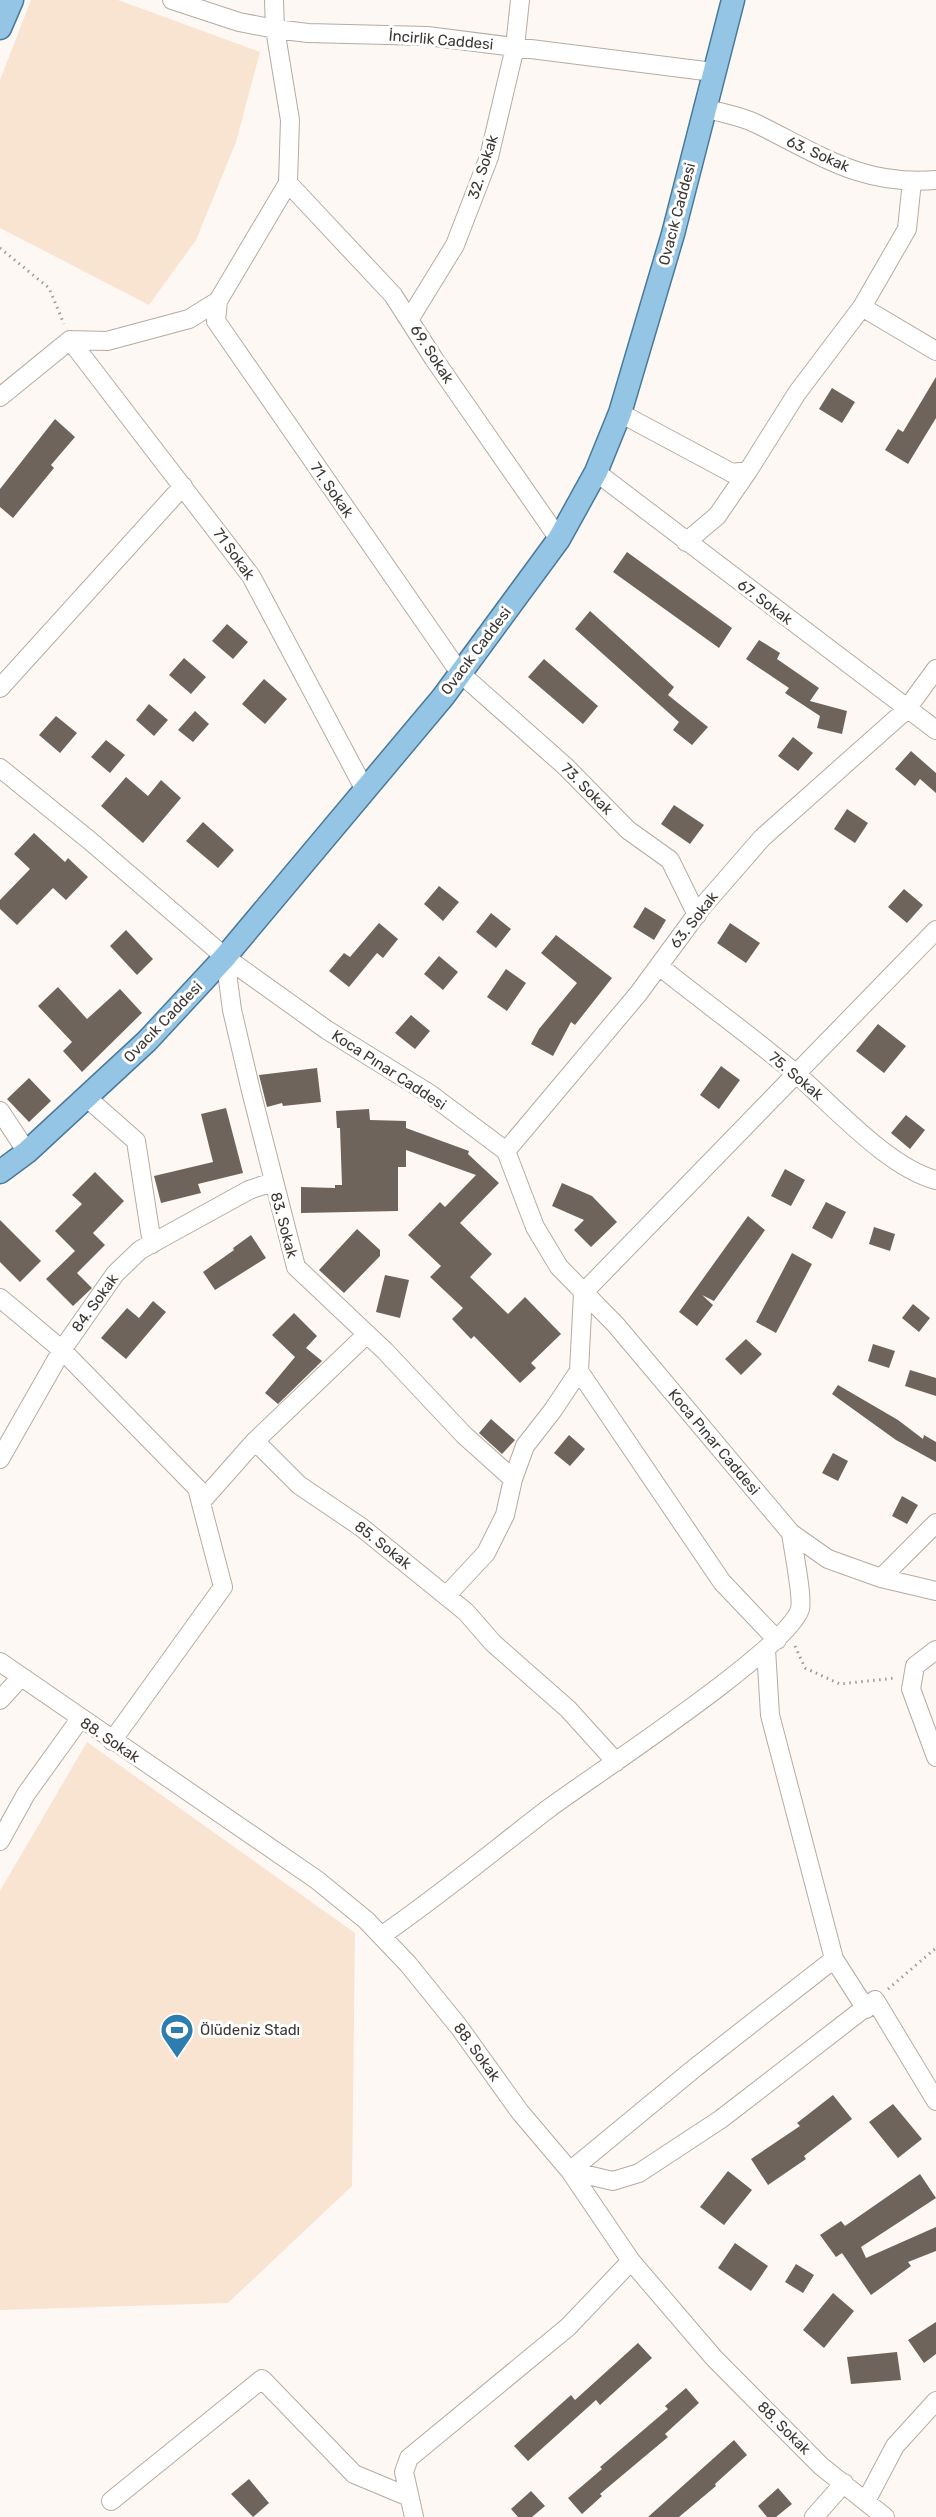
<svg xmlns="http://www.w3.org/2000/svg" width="936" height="2517" viewBox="0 0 936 2517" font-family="Rubik,sans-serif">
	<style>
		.green { fill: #f9e4d1 }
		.building { fill: #6f645b }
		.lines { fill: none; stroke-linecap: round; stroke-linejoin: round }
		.minor-casing { stroke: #b6aba1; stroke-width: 20 }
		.major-casing { stroke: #487a9b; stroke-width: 25 }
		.path { stroke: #a09b97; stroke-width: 3; stroke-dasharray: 1.5 4.5; stroke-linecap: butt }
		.minor { stroke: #fff; stroke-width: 18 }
		.major { stroke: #95c5e4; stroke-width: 22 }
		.labels { text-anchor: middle; stroke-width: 6; stroke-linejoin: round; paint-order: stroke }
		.street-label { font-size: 15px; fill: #3d3834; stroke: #fff }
		.poi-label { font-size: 15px; fill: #3d3834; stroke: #fff; text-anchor: start }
	</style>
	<rect width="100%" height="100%" fill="#fdf8f4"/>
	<path class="green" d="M31,0H118L260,52L236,142L196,240L149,305L0,228V80Z
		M87,1742L355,1933L352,2186L228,2303L0,2310V1891Z"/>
	<path class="building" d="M936,377V418L908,464L885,450L898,429L903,432Z
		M832,388L855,402L842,423L819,409Z
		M55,419L75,437L51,465L54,468L13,518L0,507V489Z
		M627,552L732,628L719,648L613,572Z
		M590,611L674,687L668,695L708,727L692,745L673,730L679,722L575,629Z
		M227,624L248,642L233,659L212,641Z
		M759,640L780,653L777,659L819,688L810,701L847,711L842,734L817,728L820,716L785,693L789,688L746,659Z
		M184,658L206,677L191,694L169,675Z
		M544,659L598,706L583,724L528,677Z
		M264,679L287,699L265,724L242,704Z
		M149,704L168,720L154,736L136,720Z
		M195,711L209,724L193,742L178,730Z
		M56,716L77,733L60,753L39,735Z
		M793,737L813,753L798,771L778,756Z
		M106,740L125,755L110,773L91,757Z
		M911,751L936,773V793L920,779L915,786L895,769Z
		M126,777L148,796L161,780L181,798L143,843L101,806Z
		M674,805L704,825L690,844L661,824Z
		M847,809L868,823L855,843L834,829Z
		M203,822L234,850L218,868L186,841Z
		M34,833L65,862L68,858L88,877L66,900L53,888L17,925L0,909V900L30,869L14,854Z
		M439,886L459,902L443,921L424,904Z
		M904,889L923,905L907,923L888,907Z
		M645,907L666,920L654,940L633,927Z
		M491,913L511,929L496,948L476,932Z
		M379,923L398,939L383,958L377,953L349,987L329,971L344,953L350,957Z
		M730,923L760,943L746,963L717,943Z
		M126,930L153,959L137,975L110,946Z
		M556,935L612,978L575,1025L571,1022L553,1056L531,1044L539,1029L577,983L541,953Z
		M439,956L458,972L443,990L424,974Z
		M506,969L526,983L507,1011L487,997Z
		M58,987L87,1019L120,989L142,1013L82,1072L63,1051L72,1042L38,1006Z
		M411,1015L430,1031L415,1049L395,1033Z
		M878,1024L906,1046L884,1073L856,1051Z
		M721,1066L740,1080L719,1109L700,1095Z
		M317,1068L321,1102L283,1106L282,1103L267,1107L259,1075Z
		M29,1078L51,1101L29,1122L7,1099Z
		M226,1108L243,1173L198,1184L201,1193L161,1203L154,1176L213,1162L201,1114Z
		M369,1109L370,1120L406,1121V1128L469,1151L468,1154L499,1183L460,1223L492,1254L470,1277L508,1314L525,1297L561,1334L531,1363L536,1368L520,1383L474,1336L471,1339L452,1319L463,1308L430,1277L441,1266L408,1235L440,1202L445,1207L476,1175L406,1150V1167H398V1211L301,1213V1187L335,1188V1185H342L340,1128H337L336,1111Z
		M906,1115L925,1130L910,1149L891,1133Z
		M785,1169L805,1180L791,1206L771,1196Z
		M95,1172L124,1201L93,1233L105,1245L77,1273L92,1288L73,1306L46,1279L75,1251L55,1231L82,1204L72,1195Z
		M562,1183L592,1196L617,1222L591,1247L574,1230L584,1220L552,1206Z
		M826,1202L846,1212L832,1239L812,1228Z
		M748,1216L765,1230L714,1301L702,1295L713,1305L697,1326L679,1312Z
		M0,1220L41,1261L20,1282L0,1262Z
		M874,1227L895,1234L890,1251L869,1244Z
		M357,1229L380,1250V1256L344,1293L319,1270Z
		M251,1235L266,1258L215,1290L203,1272L234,1250L233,1248Z
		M792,1253L812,1264L776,1333L756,1322Z
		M385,1275L409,1280L400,1318L376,1312Z
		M153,1301L166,1312L126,1359L101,1338L127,1308L139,1318Z
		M913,1304L930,1318L919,1332L902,1318Z
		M294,1313L317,1336L306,1348L322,1361L278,1404L265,1393L295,1357L272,1335Z
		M746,1339L762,1354L741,1375L725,1359Z
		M873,1344L895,1351L889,1368L868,1361Z
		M910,1370L936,1378V1396L905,1386Z
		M838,1385L898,1420L923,1439L924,1435L936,1442V1462L896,1440L832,1394Z
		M491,1419L515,1440L502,1454L479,1433Z
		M569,1435L585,1449L570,1466L554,1453Z
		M833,1453L848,1461L838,1481L822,1473Z
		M902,1496L918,1505L907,1524L892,1516Z
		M833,2095L852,2119L804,2156L806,2159L768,2185L751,2159L800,2126L797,2123Z
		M893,2104L922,2139L898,2158L869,2122Z
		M728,2171L752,2190L724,2225L700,2207Z
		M920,2174L936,2198L861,2247L866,2258L936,2227V2251L908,2262L911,2266L871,2295L842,2253L836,2257L820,2235L841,2221L845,2226Z
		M735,2243L768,2266L751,2291L718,2268Z
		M796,2264L814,2275L803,2293L785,2282Z
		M833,2293L854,2311L824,2348L803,2330Z
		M936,2322V2354L924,2363L908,2340Z
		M638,2343L652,2358L600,2405L596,2400L528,2461L514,2446L571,2395L575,2400Z
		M897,2352L901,2380L851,2384L847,2357Z
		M686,2388L699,2403L665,2434L668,2437L600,2494L602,2496L582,2514L568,2498L602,2469L600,2467L668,2409L665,2406Z
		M734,2440L747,2455L715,2484L716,2486L679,2517H648Z
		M249,2479L269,2503L253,2517L231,2494Z
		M778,2488L792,2504L776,2517H767L758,2506Z
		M531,2491L545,2506L532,2517H518L511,2509Z"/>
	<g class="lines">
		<g class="minor-casing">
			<path id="minor" d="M172,0L239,22L275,29L308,33L427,36L713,72
				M704,108C721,113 741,116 757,124C820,155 862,186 936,180
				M288,183L393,295L434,359L559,539
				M218,301L216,321L460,673L566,767L628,830L670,860L697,915
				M862,307L936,351
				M409,320L455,245L489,157L515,47L520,0
				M70,340L251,576L365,790
				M0,397L70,340L107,341L189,319L218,301L288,183L290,120L275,29L274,0
				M620,413L732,473L748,471L797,393L862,307L907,229L912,181
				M596,472L936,730
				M686,542L717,516L748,471
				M0,688L183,486
				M0,768L89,840L225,957L327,1030L430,1094L506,1151L535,1227L559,1267L616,1325L791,1533L828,1559L881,1578L936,1591
				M225,957L232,1010L251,1091L296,1267L385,1351L464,1435L513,1479
				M659,966C704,1002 751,1036 795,1073C833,1105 888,1168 936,1180
				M86,1097L136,1141L152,1244
				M0,1111L27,1152
				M506,1151L638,994L702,907L762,838L906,710L936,669
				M0,1298L62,1350L197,1488L223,1587L112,1741
				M367,1334L255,1441L299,1485L361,1527L466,1612L493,1643L568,1709L616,1762
				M579,1371L722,1582L777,1640
				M0,1459L62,1350L115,1274L140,1250L249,1190L273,1182
				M201,1502L255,1441
				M881,1578L936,1523
				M446,1596L486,1553L505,1515L513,1479L525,1446L553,1410L579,1371L583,1293L936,930
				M766,1649L770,1715L834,1959L866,2009
				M936,1650L915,1666L911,1689L936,1757
				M0,1662L317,1880L366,1920L408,1964L459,2027L520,2112L570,2171L631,2261L714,2358L821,2466L885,2517
				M0,1700L21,1677
				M0,1841L26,1794L80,1719
				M381,1936C439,1896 492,1852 548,1809C591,1777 789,1648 800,1609C803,1597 793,1548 791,1533
				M570,2171L613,2181L639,2173L721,2119L875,2000L936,2101
				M570,2171L696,2067L834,1959
				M111,2501L262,2379L354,2474L409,2497
				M866,2501L895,2446L936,2401
				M414,2517L404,2472L409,2458L568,2327L631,2261
				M814,2517L844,2483"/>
		</g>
		<g class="major-casing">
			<path id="major" d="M0,28L12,0
				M0,1172L27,1152L147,1041L225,957L443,697L559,539L596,472L620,413L673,234L733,0"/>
		</g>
		<path class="path" d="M0,248L49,288L64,324
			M795,1646L805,1668L840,1684L896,1678
			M888,1989L936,1948"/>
		<use href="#minor" class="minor"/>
		<use href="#major" class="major"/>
	</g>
	<defs>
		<g id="stadium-pin" transform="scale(1.725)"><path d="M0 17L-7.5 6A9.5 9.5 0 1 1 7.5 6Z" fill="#2d7eaf" stroke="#fff"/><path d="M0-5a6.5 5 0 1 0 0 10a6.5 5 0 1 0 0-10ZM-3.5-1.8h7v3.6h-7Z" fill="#fff"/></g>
	</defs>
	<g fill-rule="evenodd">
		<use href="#stadium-pin" x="177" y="2030"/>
	</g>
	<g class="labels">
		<g class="street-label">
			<text transform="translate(441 40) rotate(5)" y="5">İncirlik Caddesi</text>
			<text transform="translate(818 154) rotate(24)" y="5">63. Sokak</text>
			<text transform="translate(483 167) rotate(-72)" y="5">32. Sokak</text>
			<text transform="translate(677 214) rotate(-75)" y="5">Ovacık Caddesi</text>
			<text transform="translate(432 354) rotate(57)" y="5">69. Sokak</text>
			<text transform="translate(332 490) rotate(55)" y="5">71. Sokak</text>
			<text transform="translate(234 554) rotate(54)" y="5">71 Sokak</text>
			<text transform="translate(765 602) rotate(37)" y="5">67. Sokak</text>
			<text transform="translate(476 651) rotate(-53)" y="5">Ovacık Caddesi</text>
			<text transform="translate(587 789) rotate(45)" y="5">73. Sokak</text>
			<text transform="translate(694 920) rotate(-52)" y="5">63. Sokak</text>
			<text transform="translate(163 1022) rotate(-46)" y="5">Ovacık Caddesi</text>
			<text transform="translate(389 1070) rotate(33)" y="5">Koca Pınar Caddesi</text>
			<text transform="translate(796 1076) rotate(40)" y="5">75. Sokak</text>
			<text transform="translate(284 1225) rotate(75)" y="5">83. Sokak</text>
			<text transform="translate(95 1303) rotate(-54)" y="5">84. Sokak</text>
			<text transform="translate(714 1442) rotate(50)" y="5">Koca Pınar Caddesi</text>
			<text transform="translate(383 1545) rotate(38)" y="5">85. Sokak</text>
			<text transform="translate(110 1740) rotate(34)" y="5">88. Sokak</text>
			<text transform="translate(477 2052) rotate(54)" y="5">88. Sokak</text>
			<text transform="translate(784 2428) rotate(45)" y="5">88. Sokak</text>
		</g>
		<g class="poi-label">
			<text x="200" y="2035">Ölüdeniz Stadı</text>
		</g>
	</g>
</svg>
